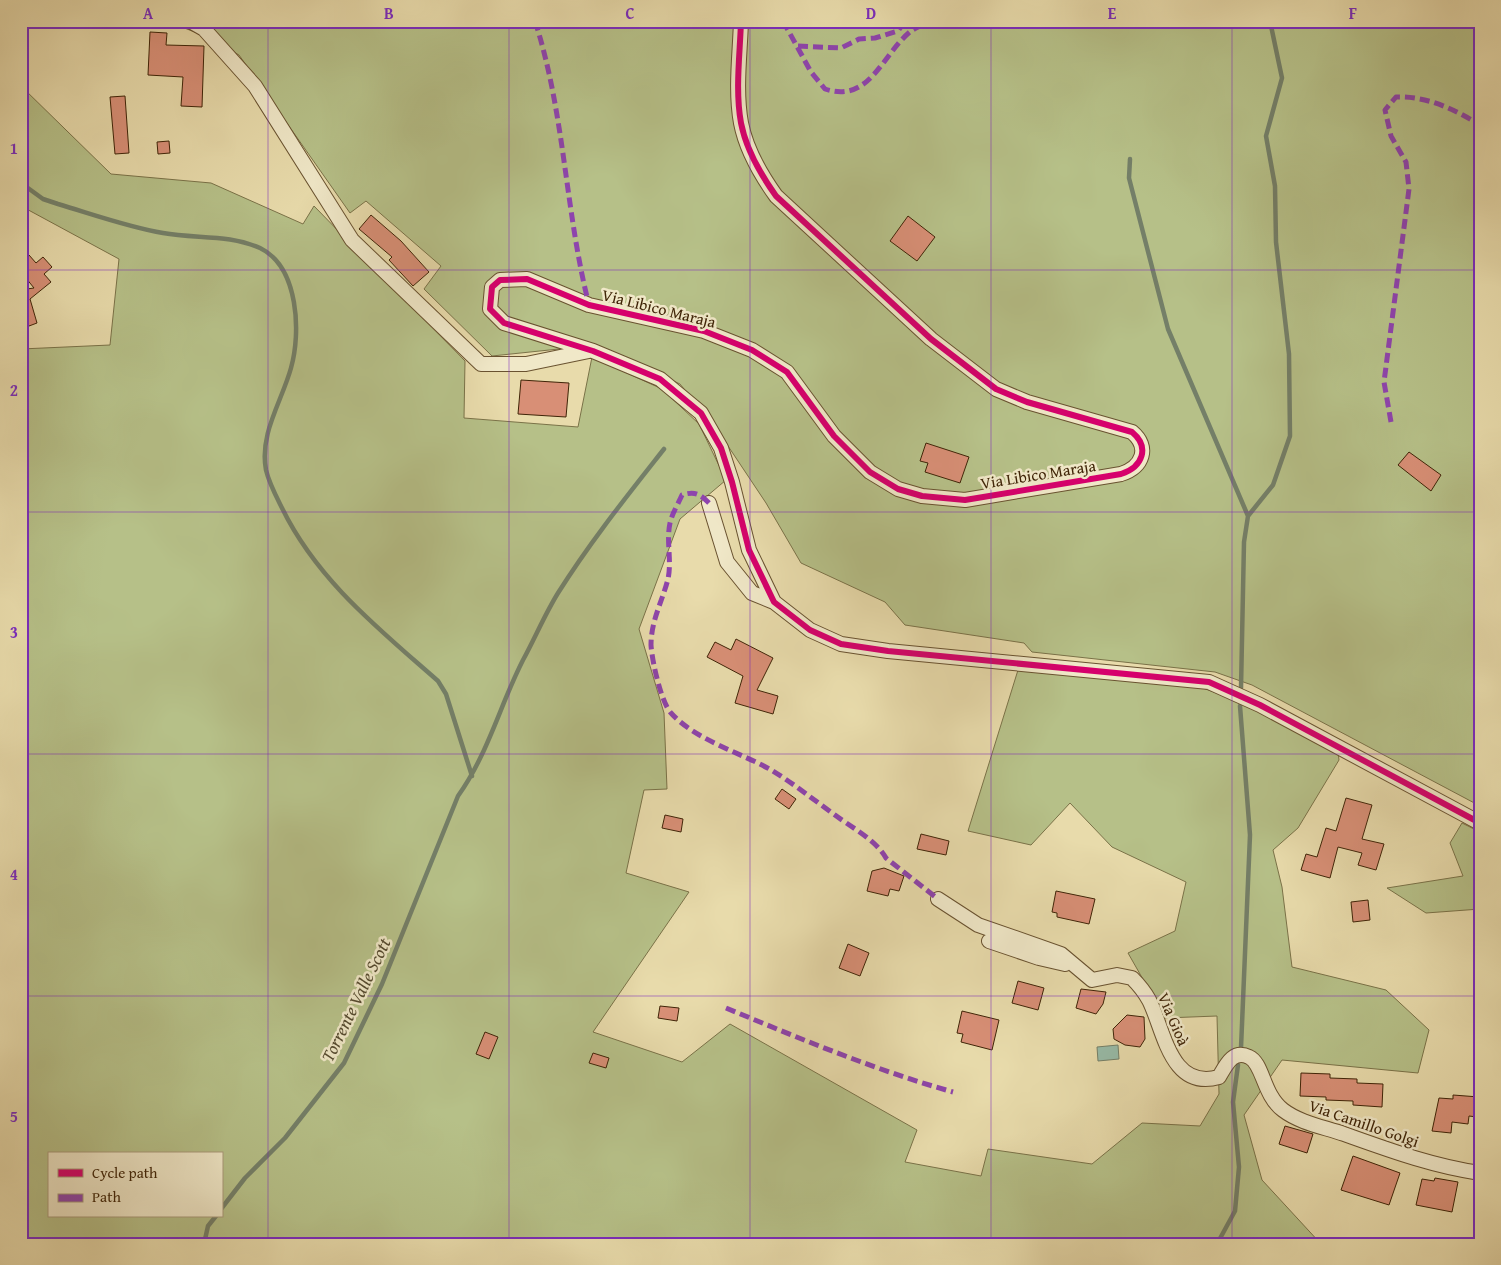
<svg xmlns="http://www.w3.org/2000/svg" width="1501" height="1265" viewBox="0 0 1501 1265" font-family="'Gentium Book Plus',serif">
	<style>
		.green { fill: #b6c088; stroke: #7a7248; fill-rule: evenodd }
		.water { fill: #97bba8; stroke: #747f68 }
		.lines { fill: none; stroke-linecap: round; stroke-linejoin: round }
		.stream { stroke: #747f68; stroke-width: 4.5 }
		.building { fill: #d88f76; stroke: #3f2407 }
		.minor-casing { stroke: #695230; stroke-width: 16 }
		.minor { stroke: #f0e8c8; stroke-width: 14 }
		.quiet { stroke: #8e44ad; stroke-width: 5; stroke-dasharray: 10 5; stroke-linecap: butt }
		.cycleway-casing { stroke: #f0e8c8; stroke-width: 9 }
		.cycleway { stroke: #d6006c; stroke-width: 6 }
		.grid { fill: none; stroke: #7b2cbf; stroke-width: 1; stroke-opacity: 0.55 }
		.labels { text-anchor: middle; stroke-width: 5; stroke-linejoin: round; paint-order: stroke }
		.street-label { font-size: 16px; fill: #3f2407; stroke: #f0e8c8 }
		.water-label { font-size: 18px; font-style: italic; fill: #554a2f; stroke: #f0e8c8 }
		.neatline { fill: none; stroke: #7b2cbf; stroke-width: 2 }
		.grid-label { font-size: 16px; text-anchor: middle; font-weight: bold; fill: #7b2cbf }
	</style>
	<rect width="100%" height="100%" fill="#e8dbab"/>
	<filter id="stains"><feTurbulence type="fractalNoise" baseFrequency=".004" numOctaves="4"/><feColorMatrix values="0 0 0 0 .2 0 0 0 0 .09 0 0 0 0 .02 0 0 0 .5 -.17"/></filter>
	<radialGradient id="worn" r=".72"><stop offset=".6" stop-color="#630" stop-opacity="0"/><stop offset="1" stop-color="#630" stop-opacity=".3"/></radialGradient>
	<path class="green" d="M167,21H1480V806L1252,685L1215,672L1032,652L1024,643L905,625L885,602L801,563L766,503L716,428L680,384L597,345L492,356L424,289L441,266L366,201L350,213L239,55L202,35Z
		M21,86L111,174L211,183L303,224L314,206L465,361L464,418L578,427L592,357L662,389L699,424L726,480L680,519L639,629L664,713L667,789L644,790L626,873L689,892L593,1032L682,1062L730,1024L917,1130L905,1162L981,1176L988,1149L1092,1164L1142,1123L1200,1126L1219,1094L1217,1016L1165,1018L1128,953L1175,931L1186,882L1112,847L1070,803L1031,845L968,831L1018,670L1200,687L1250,705L1338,752L1339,760L1298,828L1273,850L1282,887L1292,967L1386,990L1429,1030L1418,1073L1282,1060L1244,1115L1262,1180L1321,1244H21V349L110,345L119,259L21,206ZM49,1154H221V1216H49Z
		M1462,823L1480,832V909L1426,913L1387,888L1463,876L1450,843Z"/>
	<path class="water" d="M1118,1045L1119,1059L1098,1061L1097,1047Z"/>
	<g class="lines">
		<path class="stream" d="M1130,159L1129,178L1168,329L1248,516L1244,542L1241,688
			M21,183L43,199L58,204C92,214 128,227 163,233C196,239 229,234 260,248C299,267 301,333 291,368C282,401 259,434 266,470C269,483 276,496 282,508C317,580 379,629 438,681L446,694L472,776
			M1248,516L1273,485L1290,436L1289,354L1276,242L1275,186L1266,136L1282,78L1270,21
			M1240,706L1250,835L1241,1048
			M221,1209L245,1178L285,1138L344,1063L382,984L458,796C488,754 500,705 523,660C535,638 545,614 558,593C590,542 627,496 664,449
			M204,1244L208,1226L216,1216
			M1217,1244L1235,1211L1239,1167L1233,1102L1238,1065"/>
	</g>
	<path class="building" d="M150,32L167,33L166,45L204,46L202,107L181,106L183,77L148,75Z
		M125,96L129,153L115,154L110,97Z
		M169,141L170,153L158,154L157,142Z
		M371,215L401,241L429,272L413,286L389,260L392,257L359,229Z
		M908,216L935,237L917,261L890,241Z
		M29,255L36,263L43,257L52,267L44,274L51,282L30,299L37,323L21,329V279H25L27,289L34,288L21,272V262Z
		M521,380L569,383L566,417L518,414Z
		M926,443L969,457L960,483L925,472L928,463L920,461Z
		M1409,452L1441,475L1431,491L1398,465Z
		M736,639L773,658L757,690L778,696L773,714L735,703L743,676L707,657L715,642L731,650Z
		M782,789L796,799L789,809L775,799Z
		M1346,798L1372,805L1362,839L1384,844L1376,870L1358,865L1362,853L1338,847L1330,878L1301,870L1306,854L1317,857L1326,828L1336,831Z
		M665,815L683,819L681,832L662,828Z
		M921,834L949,841L946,855L917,849Z
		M884,868L904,876L899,891L890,889L888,896L867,891L872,871Z
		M1056,891L1095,899L1089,924L1057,917V913L1052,912Z
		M1368,900L1370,920L1353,922L1351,902Z
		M848,944L869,953L860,976L839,968Z
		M1018,981L1044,988L1038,1010L1012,1003Z
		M1081,989L1106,992L1103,1004L1096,1014L1076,1008Z
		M660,1006L679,1008L677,1021L658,1018Z
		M962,1011L999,1020L992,1050L961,1042L963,1034L957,1033Z
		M1127,1015L1144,1017L1145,1039L1140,1047L1125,1045L1114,1039L1113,1029Z
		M485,1032L498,1037L489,1059L476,1054Z
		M593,1053L609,1058L606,1068L589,1063Z
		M1301,1073L1330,1074V1078L1357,1079V1083L1383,1084L1382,1107L1353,1105V1101L1326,1100V1097L1300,1096Z
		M1453,1095L1479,1097L1477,1117L1469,1116L1468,1124L1452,1122L1451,1133L1432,1131L1439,1098L1453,1099Z
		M1285,1126L1313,1134L1307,1153L1279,1144Z
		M1353,1156L1400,1173L1389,1205L1341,1190Z
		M1435,1178L1458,1182L1452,1212L1416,1205L1422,1179L1434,1181Z"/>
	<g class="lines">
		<g class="minor-casing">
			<path id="minor" d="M190,21L204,29L255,86L352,240L481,364H526L589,351
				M741,21C740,54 735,90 741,123C746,149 761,175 776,196L931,339L996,389L1027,402L1132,432C1150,447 1143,467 1121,474L965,500L922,496L898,489L870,472L834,436L787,372L752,350L704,331L589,305L527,279L500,280L492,287L490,309L504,323L593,351L660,379L701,413L721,448L732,482L749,550L774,602L810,630L841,644L888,651L1209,682L1260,705L1480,823
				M709,503L727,562L752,593L774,602
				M938,899L978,925L1061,954L1092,980L1117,975L1132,978C1139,985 1144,991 1149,1000C1164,1029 1170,1091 1219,1077C1226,1065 1233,1049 1249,1057C1263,1063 1263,1095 1283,1110C1300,1123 1324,1127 1344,1134C1389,1150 1432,1166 1480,1173
				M989,941L1039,958L1065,964"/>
		</g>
		<use href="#minor" class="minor"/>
		<path class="quiet" d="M535,21C565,114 565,211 589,305
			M783,21L811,72L825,89C870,104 882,54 911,31C917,27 925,24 932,21
			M798,46L841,48L859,39L875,38L898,31L905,21
			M1391,422L1384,382L1409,189L1406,162L1391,136L1385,110L1396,97C1427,96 1454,109 1480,125
			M709,503C700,494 695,491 682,495C678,504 672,514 670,523C666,542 672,560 668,579C662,602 651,621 651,645C652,661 661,702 671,713C695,740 742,753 773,771C794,784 814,800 835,815C851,827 876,840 886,858L938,899
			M726,1008C801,1039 875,1070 953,1092"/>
		<g class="cycleway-casing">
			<path id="cycleway" d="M741,21C740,54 735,90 741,123C746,149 761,175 776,196L931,339L996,389L1027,402L1132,432C1150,447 1143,467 1121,474L965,500L922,496L898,489L870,472L834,436L787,372L752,350L704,331L589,305L527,279L500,280L492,287L490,309L504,323L593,351L660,379L701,413L721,448L732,482L749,550L774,602L810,630L841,644L888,651L1209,682L1260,705L1480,823"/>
		</g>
		<use href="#cycleway" class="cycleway"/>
	</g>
	<path class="grid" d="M268,21V1244M509,21V1244M750,21V1244M991,21V1244M1232,21V1244M21,270H1480M21,512H1480M21,754H1480M21,996H1480"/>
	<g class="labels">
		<g class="street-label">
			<text transform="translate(659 308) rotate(14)" y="6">Via Libico Maraja</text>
			<text transform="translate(1038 474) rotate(-9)" y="6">Via Libico Maraja</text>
			<text transform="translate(1174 1019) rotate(67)" y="6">Via Gioà</text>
			<text transform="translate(1364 1123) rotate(19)" y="6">Via Camillo Golgi</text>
		</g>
		<g class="water-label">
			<text transform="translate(356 1000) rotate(-64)" y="6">Torrente Valle Scott</text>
		</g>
	</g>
	<rect width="1501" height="1265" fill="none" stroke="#e8dbab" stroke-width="55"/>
	<rect x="48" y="1152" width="175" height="65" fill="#f0e8c8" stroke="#a99a7b"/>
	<rect x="58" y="1169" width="25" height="8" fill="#d6006c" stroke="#a99a7b"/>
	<text x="92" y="1178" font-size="15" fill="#3f2407">Cycle path</text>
	<rect x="58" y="1194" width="25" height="8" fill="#8e44ad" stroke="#a99a7b"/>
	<text x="92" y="1202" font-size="15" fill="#3f2407">Path</text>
	<rect x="28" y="28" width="1446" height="1210" class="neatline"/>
	<g class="grid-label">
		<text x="148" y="19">A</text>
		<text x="389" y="19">B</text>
		<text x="630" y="19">C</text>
		<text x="871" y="19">D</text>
		<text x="1112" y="19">E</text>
		<text x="1353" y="19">F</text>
		<text x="14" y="154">1</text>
		<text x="14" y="396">2</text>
		<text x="14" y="638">3</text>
		<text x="14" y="880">4</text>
		<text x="14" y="1122">5</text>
	</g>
	<rect width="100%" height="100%" filter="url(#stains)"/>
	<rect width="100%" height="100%" fill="url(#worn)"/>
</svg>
